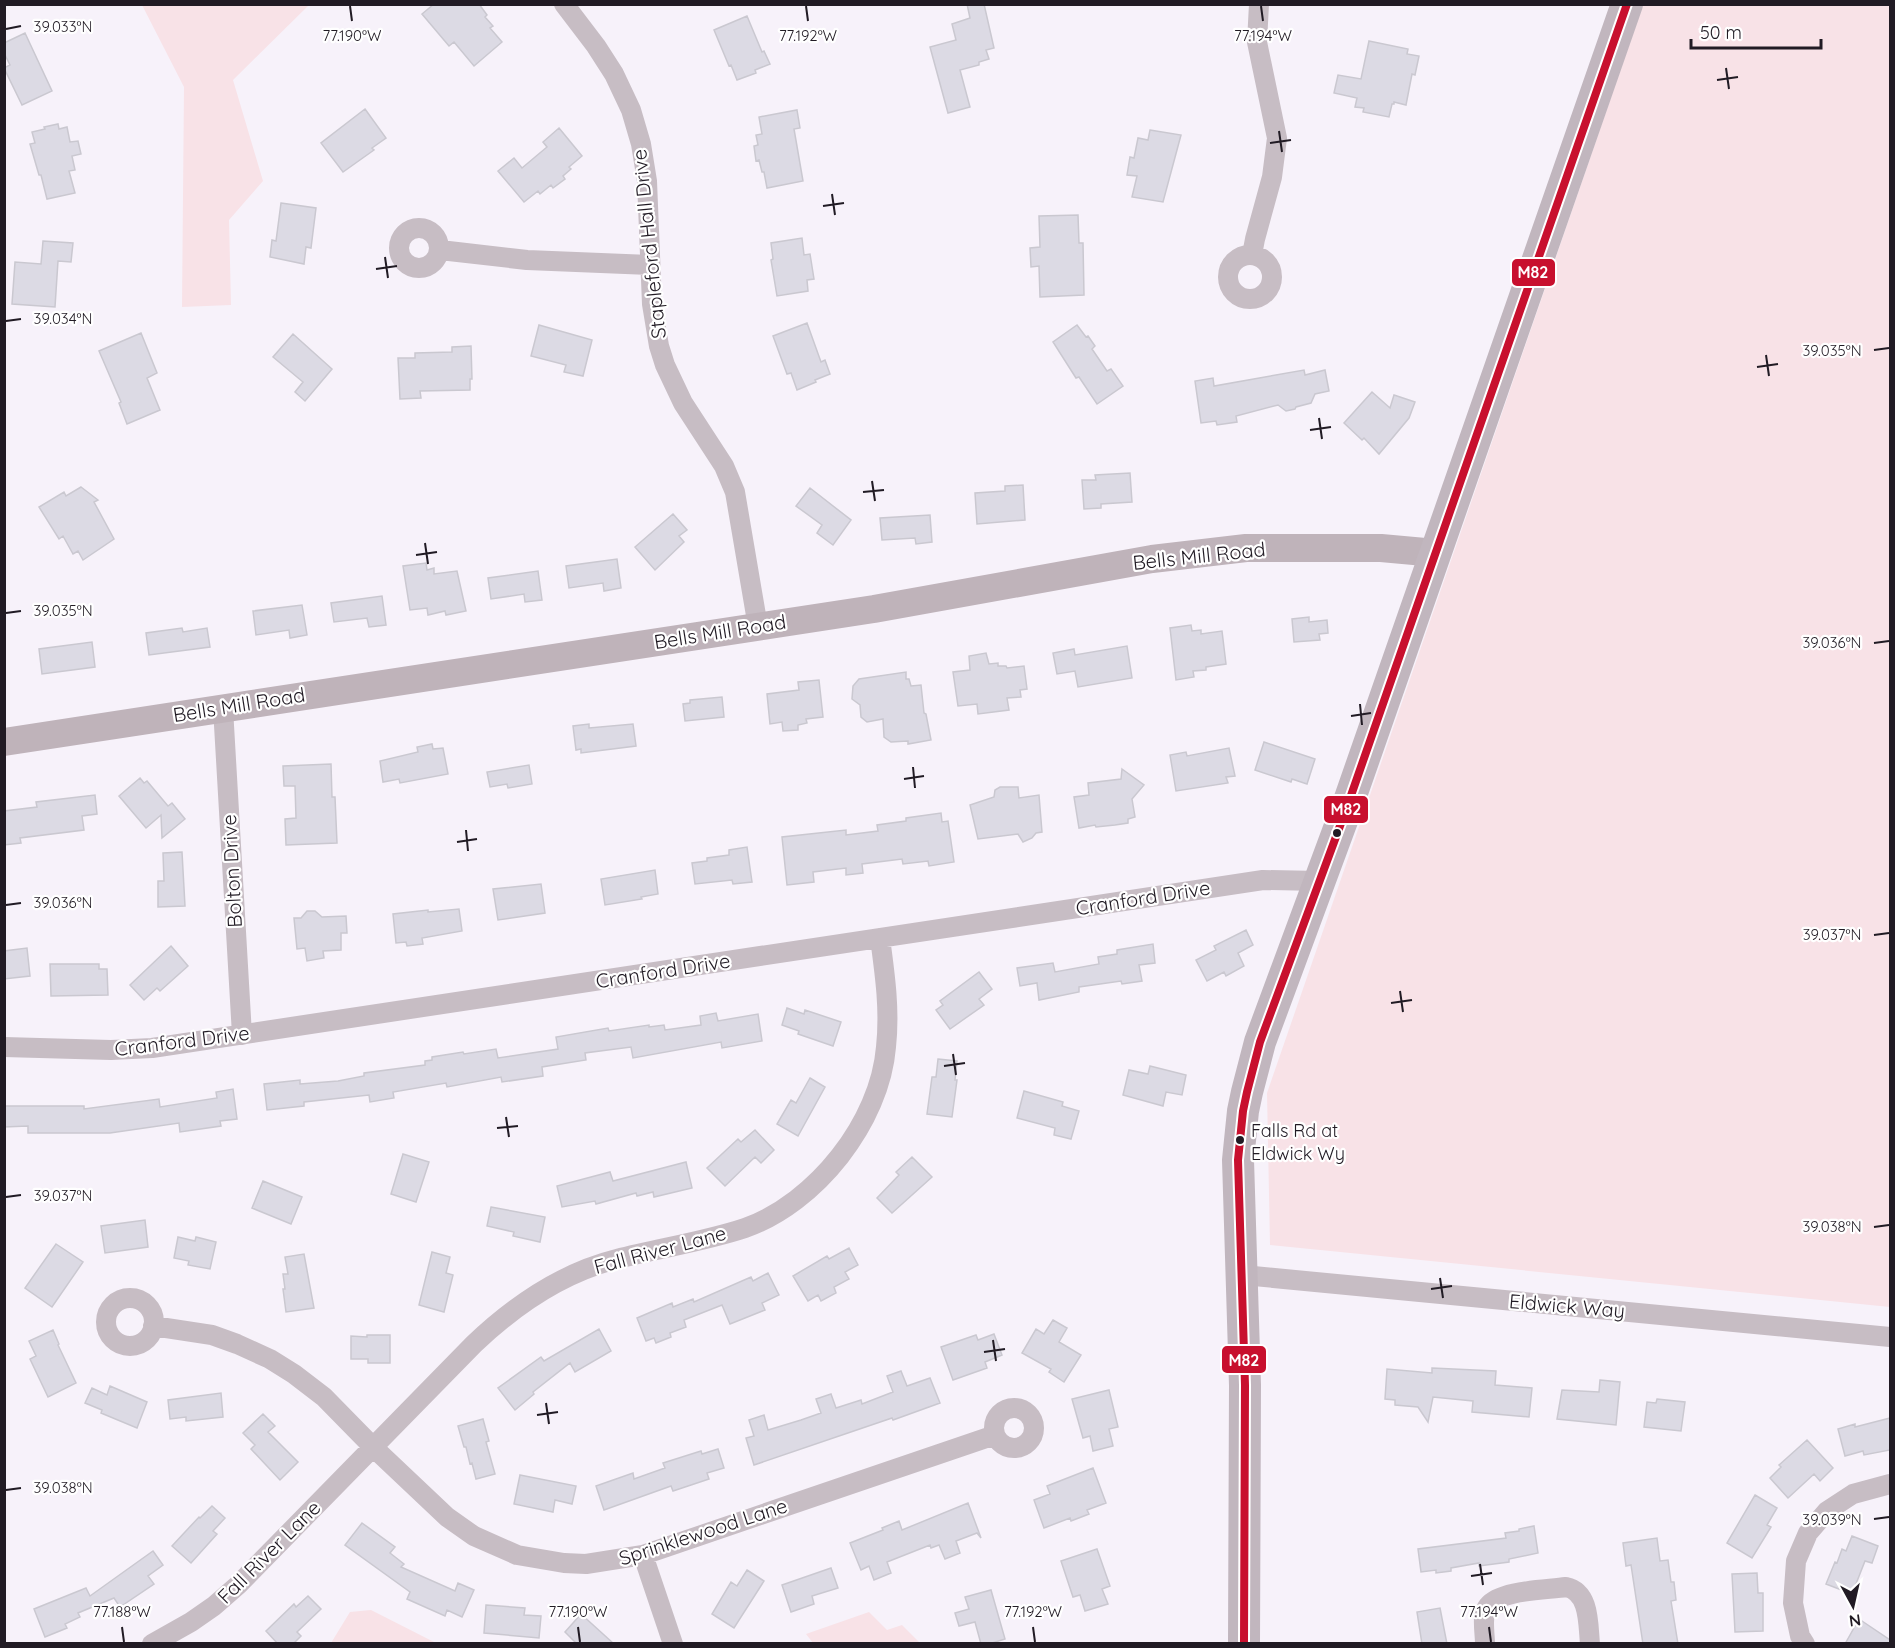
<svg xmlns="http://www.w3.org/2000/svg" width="1895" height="1648" viewBox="0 0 1895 1648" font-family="Quicksand,sans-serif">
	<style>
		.green { fill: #f8e2e7 }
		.building { fill: #dcdae4; stroke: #cac8d0; stroke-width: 1.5 }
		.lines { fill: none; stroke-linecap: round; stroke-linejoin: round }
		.street { stroke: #c7bdc4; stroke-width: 20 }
		.secondary { stroke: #bfb3ba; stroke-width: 28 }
		.primary { stroke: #c1b6be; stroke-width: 32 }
		.bus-1-casing { stroke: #fff; stroke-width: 12 }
		.bus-1 { stroke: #c8102e; stroke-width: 8 }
		.ticks { fill: none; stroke: #211b24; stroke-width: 2 }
		.bus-dot { fill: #211b24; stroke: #fff; stroke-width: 2 }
		.labels { text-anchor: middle; stroke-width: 4.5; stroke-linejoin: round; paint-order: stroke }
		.bus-label { font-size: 18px; fill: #211b24; stroke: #fff; text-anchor: start }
		.street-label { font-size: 20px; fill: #211b24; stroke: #fff }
		.ticks-label { font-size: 15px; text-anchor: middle; fill: #211b24; stroke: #fff; stroke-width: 4.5; stroke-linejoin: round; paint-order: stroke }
		.line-badge { stroke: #fff; stroke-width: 2 }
		.badge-label { font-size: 16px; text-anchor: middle; font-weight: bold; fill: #fff }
	</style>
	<rect width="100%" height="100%" fill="#f7f2fa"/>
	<path class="green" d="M307,4L308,6L233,80L263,181L229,220L231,305L182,307L184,87L142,5Z
		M1643,5H1890V1307L1270,1245L1267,1093Z
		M371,1610L436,1643H331L350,1612Z
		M869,1612L887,1630L902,1625L920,1643H813L806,1634Z"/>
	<path class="building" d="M434,4H479L487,15L485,17L493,26L490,28L502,42L474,66L454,42L449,46L422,14Z
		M967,4H984L994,48L986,50L989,59L979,62V65L960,70L970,107L948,113L930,47L956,40L952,24L970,18Z
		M747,16L762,52L764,51L770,64L755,70L756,73L737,80L731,65L729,66L714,30Z
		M25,33L52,91L22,105L4,68L10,65L4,53V43Z
		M1369,41L1408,49L1407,54L1419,56L1415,75L1412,74L1406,105L1394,102V104H1392L1389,117L1363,112L1364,108L1355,107L1357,98L1334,93L1338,75L1361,79Z
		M365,109L386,138L372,148L374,150L343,172L321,143Z
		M797,110L800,128L794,129L803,181L767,188L764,172H762L759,160L756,161L754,146L758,145L756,135L762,134L759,117Z
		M58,124L59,129L67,127L70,142L78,141L81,154L72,156L75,170L69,171L75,193L47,199L41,175H39L30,144L35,143L32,132L45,129L44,127Z
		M559,128L582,156L569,167L571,169L563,176L565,179L553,188L551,185L540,194L538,191L524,202L498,171L514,158L522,168L547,147L543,142Z
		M1150,130L1181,135L1163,202L1132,197L1137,176L1127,175L1130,157L1134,158L1138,138L1148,140Z
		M281,203L316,208L311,248L306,247L304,264L270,257L272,240L276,241Z
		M1078,215L1079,243H1083L1084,295L1040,297L1039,266L1031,267L1030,248L1040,247L1039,216Z
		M802,238L804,255L810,254L814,279L807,280L808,291L777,296L771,260L773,259L771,243Z
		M43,241L73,243L71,262L58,261L55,307L12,304L15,262L41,264Z
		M807,323L821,362L825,360L830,374L815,380L816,382L797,390L791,373L787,374L773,336Z
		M539,325L592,340L583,376L564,372L566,365L531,356Z
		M1077,325L1086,337L1088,336L1095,346L1092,349L1107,371L1111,369L1123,386L1097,404L1079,377L1076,378L1053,342Z
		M141,333L157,373L147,378L160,410L127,424L119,403L121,402L99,351Z
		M293,334L332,369L305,401L295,392L303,382L273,357Z
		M471,346L472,379H470V390L420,391L421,398L400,399L398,358H415V353L452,352V347Z
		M1304,370L1305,375L1325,370L1329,391L1315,394L1311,403L1296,407L1295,409L1286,411L1278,405L1236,416L1237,422L1217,425L1216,421L1201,423L1195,381L1213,378L1214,386Z
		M1372,392L1390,408L1394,395L1415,402L1409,418L1379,454L1364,438L1362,440L1344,423Z
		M1130,473L1132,502L1101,504V508L1084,509L1082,480H1096L1095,475Z
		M1023,485L1025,520L977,524L975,493L1005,491V486Z
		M81,487L98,500L94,502L114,539L83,560L78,551L73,554L63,536L59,539L39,507L64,492L66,496Z
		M810,488L851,520L833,545L817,533L822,525L796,506Z
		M673,514L687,530L679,536L684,542L655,570L635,547Z
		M930,515L932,542L916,544L915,538L882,540L880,518Z
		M617,559L621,588L604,591L603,583L569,588L566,566Z
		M426,563L427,570L434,568V574L457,571L466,611L446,615L445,611L428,615L427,608L410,610L403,566Z
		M538,571L542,600L525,602L524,594L491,599L488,578Z
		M382,596L386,625L369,627L367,618L334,622L331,603Z
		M302,605L307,635L290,638L289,630L256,635L253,611Z
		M1309,617V622L1327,620L1328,633L1319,634L1320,640L1294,642L1292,619Z
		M1191,625L1192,631L1201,630V634L1222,631L1226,664L1206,667V670L1193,671L1194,677L1176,680L1170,628Z
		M182,628L183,632L207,628L210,647L149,655L146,633Z
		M92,642L95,667L42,674L39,649Z
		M1127,646L1132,678L1078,687L1075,671L1057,674L1053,653L1074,649L1075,655Z
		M986,653L989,664L998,663V666H1006L1007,668L1024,666L1027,689L1020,690L1021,697L1007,698L1009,710L978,714L977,704L958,706L953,672L970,670L969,656Z
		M906,672V679H909L911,686L921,685L924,713L926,714L931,740L908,744V741L891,742L884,737L883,719L867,722L861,717L860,705L852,699L853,686L859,679Z
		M819,680L823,717L806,719L807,723L798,725V730L783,731L782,722L770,724L767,694L799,690L798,682Z
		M722,697L724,717L685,721L683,704L690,703V700Z
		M589,724V728L633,724L636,746L581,753V749L576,750L573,726Z
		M1264,742L1315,759L1307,784L1292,779L1291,782L1255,770Z
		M432,744L433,749L443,748L448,774L400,783L399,779L383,782L380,761L418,752L417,747Z
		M1229,748L1235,776L1226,777L1228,783L1176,791L1170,755L1186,752L1187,756Z
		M331,764L332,797H335L337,843L286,845L285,819L296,818L295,786H284L283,766Z
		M529,765L532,784L508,788L507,784L490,787L487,772Z
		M1122,769L1144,785L1132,799L1135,817L1128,819V823L1115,825L1096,827L1095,825L1079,828L1074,797L1089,795L1088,783L1121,779Z
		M140,778L144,783L147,781L168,806L172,803L185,819L162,838L161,815L146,828L119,796Z
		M1000,787H1018L1019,798L1039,795L1042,832L1036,833L1032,838L1023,842L1018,834L978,839L970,805L994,797L995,790Z
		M95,795L97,814L82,816L84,830L20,838L21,843L4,845V811L37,807L36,802Z
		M941,813L942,822L948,821L954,862L929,866L928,861L903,864L902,859L862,864L863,873L846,875V868L813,872L814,882L787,885L782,837L846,830V835L878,831L877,825L906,821V818Z
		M747,847L752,882L733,884L732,880L695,884L692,863L707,861V858L729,855V850Z
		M182,852L185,906L158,907V881H164L163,853Z
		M655,870L658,894L641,897L642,899L605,905L601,879Z
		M541,884L545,913L498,920L493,889Z
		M459,909L462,931L422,938L423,944L407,946L406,942L396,943L393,914L428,910V912Z
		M307,911H315L322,917L346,916L347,933H341V950L323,951L324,958L307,961L305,948L297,949L294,918H301Z
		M1246,930L1253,945L1238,953L1244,966L1226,976L1224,972L1207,981L1196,960L1216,950L1214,946Z
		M1153,944L1155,963L1139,965L1142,981L1122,984L1121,981L1079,987V992L1039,1000L1037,983L1020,986L1017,968L1053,963L1055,972L1099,964L1098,957L1117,954V950Z
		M171,946L188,966L160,991L157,988L144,1000L130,985Z
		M27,948L30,976L4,979V951Z
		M50,964H99V969H107L108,995L51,996Z
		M979,972L992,989L979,999L984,1005L950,1029L936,1010L943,1005L940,1001Z
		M787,1008L804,1014L805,1010L841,1022L833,1046L798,1034L799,1031L782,1025Z
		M716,1013L718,1021L758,1014L762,1041L722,1048L721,1042L633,1058L631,1047L585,1053L586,1060L542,1067L543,1076L502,1082L501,1077L447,1087L446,1083L393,1092L394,1098L370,1102L369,1095L304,1102V1106L267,1110L264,1084L300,1080V1084L338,1081L364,1076V1073L425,1065V1061L432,1060V1057L463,1052L464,1054L496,1049L498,1058L558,1049L556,1037L608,1028L609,1031L649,1025V1027L664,1025L665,1030L701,1025L700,1016Z
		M938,1059L957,1061L955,1080H957L952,1117L927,1114L932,1077H936Z
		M1150,1066L1186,1075L1182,1095L1166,1092L1163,1106L1123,1095L1129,1070L1148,1074Z
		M810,1078L825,1087L798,1136L777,1124L791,1100L796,1103Z
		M233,1089L237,1119L220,1121L221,1126L180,1132L179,1123L110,1133H28V1126L4,1127V1106H84V1109L159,1099L160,1107L217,1098L216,1092Z
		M1024,1091L1063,1102L1062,1106L1079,1111L1071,1139L1054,1135L1055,1128L1017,1118Z
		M755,1130L774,1150L761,1163L755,1157L725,1186L707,1168L738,1139L741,1142Z
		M403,1154L429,1162L416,1202L391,1194Z
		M912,1157L932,1177L892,1213L877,1198L899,1175L896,1172Z
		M686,1162L692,1188L654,1197L653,1192L637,1196L636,1193L596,1204L595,1201L562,1207L557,1186L610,1172L613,1181Z
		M263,1181L302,1197L291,1224L252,1208Z
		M491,1207L545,1217L540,1242L513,1236L514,1232L487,1226Z
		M145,1220L148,1247L105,1253L101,1226Z
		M178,1237L195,1241L196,1237L216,1242L210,1269L188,1265L189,1261L174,1258Z
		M56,1244L83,1262L52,1307L25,1288Z
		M849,1248L858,1265L845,1272L849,1279L834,1287L836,1293L821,1301L818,1295L808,1301L793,1276L827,1256L829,1259Z
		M432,1252L450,1257L446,1273L453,1275L444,1312L419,1305Z
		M304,1254L314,1308L286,1312L283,1289H285L283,1274H288L285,1257Z
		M768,1273L779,1295L762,1303L765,1310L730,1324L722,1305L684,1320L686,1327L670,1333L671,1337L656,1343L654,1338L646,1341L637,1318L672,1303L673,1307L693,1299L694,1302L751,1277L753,1281Z
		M1053,1320L1067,1328L1059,1342L1081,1355L1064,1382L1049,1372L1051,1369L1022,1353L1036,1329L1044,1334Z
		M599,1329L611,1351L575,1372L570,1363L533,1392L534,1394L515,1410L498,1388L541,1357L544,1361Z
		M53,1330L59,1344L58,1345L76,1383L48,1397L30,1359L36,1356L29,1341Z
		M994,1334L1002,1355L985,1362L987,1368L953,1380L941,1347L976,1335L978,1340Z
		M367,1335H390V1363H368V1359H351V1336L367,1337Z
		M1432,1368L1496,1371L1495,1385L1532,1388L1529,1417L1472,1412L1473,1401L1433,1397L1428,1422L1418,1407L1395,1405V1400L1385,1399L1387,1369L1432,1373Z
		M901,1371L907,1386L930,1378L940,1403L893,1420L892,1418L754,1465L746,1438L754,1436L749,1420L764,1415L768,1430L801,1420L821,1413L816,1399L831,1394L836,1408L861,1400L862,1404L893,1392L887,1376Z
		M1600,1380L1620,1382L1616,1425L1557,1419L1562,1390L1599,1392Z
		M110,1386L147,1402L137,1428L101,1413L102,1410L85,1403L92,1388L107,1395Z
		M1109,1390L1118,1427L1109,1429L1113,1446L1093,1451L1090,1436L1083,1438L1072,1399Z
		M221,1393L223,1417L186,1421V1417L170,1419L168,1400Z
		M1657,1399L1685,1402L1681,1431L1644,1427L1647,1402L1656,1403Z
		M263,1414L275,1426L268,1432L298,1462L280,1480L251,1449L255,1445L243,1433Z
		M1890,1418V1450L1864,1455L1863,1451L1845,1456L1838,1429L1855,1424V1427Z
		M483,1419L489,1441L486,1442L495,1474L476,1479L472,1463L470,1464L466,1447H464L458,1426Z
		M1807,1440L1833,1468L1820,1481L1814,1474L1788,1498L1770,1478L1781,1467L1779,1465Z
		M718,1449L724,1468L707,1473L709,1479L673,1491L671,1486L604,1510L596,1486L633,1473L634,1479L665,1468L663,1463L701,1451L702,1454Z
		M1093,1468L1106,1503L1087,1510L1089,1514L1071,1521L1070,1518L1044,1528L1034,1500L1050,1494L1047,1486Z
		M520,1475L576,1486L572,1504L555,1500L553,1512L514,1504Z
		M1755,1495L1777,1508L1767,1525L1771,1527L1752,1558L1727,1543Z
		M968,1503L981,1538L977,1533L956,1541L960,1553L945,1559L939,1545L931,1548L930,1545L887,1562L891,1573L874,1580L869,1566L861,1570L850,1543L883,1530L882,1528L899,1521L902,1530Z
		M212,1506L225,1518L213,1531L217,1534L191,1563L172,1546L199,1517L200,1518Z
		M362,1523L395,1547L390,1553L404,1564L401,1567L455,1591L458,1583L474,1590L462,1617L447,1610L445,1616L407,1599L410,1592L345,1545Z
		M1534,1526L1538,1553L1509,1559V1562L1479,1566V1563L1451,1568V1571L1436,1573V1570L1421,1572L1418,1549L1506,1538L1505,1533L1519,1531V1529Z
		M1852,1536L1878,1546L1872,1563L1865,1561L1852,1594L1826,1584L1835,1562L1837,1563L1842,1549L1846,1551Z
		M1657,1538L1660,1561L1668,1560L1671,1582H1674L1676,1600L1671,1601L1678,1644H1643L1631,1565L1626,1566L1623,1543Z
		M1097,1549L1110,1586L1102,1589L1108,1604L1085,1611L1080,1595L1073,1597L1061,1561Z
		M153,1551L163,1565L148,1576L154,1584L120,1607L114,1598L78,1613L80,1617L65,1624L67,1628L45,1637L34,1609L86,1588L90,1596Z
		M831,1568L838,1588L812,1596L814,1604L791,1612L782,1585Z
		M747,1570L764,1581L734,1628L712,1614L731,1582L737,1586Z
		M1757,1573L1758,1593H1763V1631L1735,1632L1732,1574Z
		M991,1590L1005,1639L989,1644H981L975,1622L959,1626L955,1613L969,1609L965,1597Z
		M308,1596L321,1609L297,1632L301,1636L293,1644H278L266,1631L294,1604L296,1607Z
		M486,1605L525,1608L524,1615L541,1616L539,1638L484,1633Z
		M1440,1608L1447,1644H1422L1417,1612Z
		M581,1614L614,1644H577L565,1632Z
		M1859,1619L1890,1640V1644H1845Z"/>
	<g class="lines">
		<path class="street" d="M564,4L596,46L614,74L631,110L641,144L647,181L652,304L659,346L665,365L683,403L724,466L735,492L758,627
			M399 248a20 20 0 1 1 40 0a20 20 0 1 1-40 0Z
			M440,250L527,260L650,265
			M1252,255L1255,239L1272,177L1277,138L1257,42L1259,4
			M1228 277a22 22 0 1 1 44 0a22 22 0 1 1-44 0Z
			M223,708L242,1035
			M4,1047L111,1050L152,1048L1263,880L1320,881
			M1243,1275L1890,1337
			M106 1322a24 24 0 1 1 48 0a24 24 0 1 1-48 0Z
			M153,1326L212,1335L237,1344L270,1359L294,1374L324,1397L374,1448L447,1517L474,1536L517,1555L564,1563L586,1564L643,1555L995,1435
			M994 1428a20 20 0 1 1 40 0a20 20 0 1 1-40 0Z
			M643,1555L673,1644
			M152,1644L191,1622L214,1606L238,1585L474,1344C515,1305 561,1273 617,1259C659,1248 703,1242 745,1228C816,1203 880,1122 886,1047C890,1010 885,975 880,938
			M1485,1644C1485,1632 1481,1615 1488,1606C1500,1590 1547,1590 1566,1587C1590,1592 1588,1624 1590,1644
			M1805,1644L1800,1636L1793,1603L1796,1561L1808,1533L1827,1511L1853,1494L1890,1484"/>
		<path class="secondary" d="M4,742L874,609L1152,559L1246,548H1381L1436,553"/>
		<path class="primary" d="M1244,1644L1245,1385L1238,1160L1243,1111L1247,1092L1260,1042L1347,807L1627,4"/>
		<g class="bus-1-casing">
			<path id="bus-1" d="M1244,1644L1245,1385L1238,1160L1243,1111L1247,1092L1260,1042L1347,807L1627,4"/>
		</g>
		<use href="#bus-1" class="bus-1"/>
	</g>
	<path class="ticks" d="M350,6L352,21M806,6L808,21M1261,6L1263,21M6,29L21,26M1726,68L1729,89M1717,80L1738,77M1279,131L1282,152M1270,143L1291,140M832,194L835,215M823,206L844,203M385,257L388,278M376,269L397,266M6,321L21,319M1874,350L1889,348M1766,355L1769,376M1757,367L1778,364M1319,418L1322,439M1310,430L1331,427M872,481L875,501M863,492L884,490M425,543L428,564M416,555L437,552M6,613L21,611M1874,643L1889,641M1360,704L1362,725M1351,716L1371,713M913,767L915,788M904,779L924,776M466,830L468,851M457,842L477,839M6,905L21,903M1874,935L1889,933M1400,991L1403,1012M1391,1003L1412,1000M953,1054L956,1075M944,1066L965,1063M506,1117L509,1137M497,1128L518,1126M6,1197L21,1195M1874,1227L1889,1225M1440,1278L1443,1298M1431,1289L1452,1286M993,1340L996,1361M984,1352L1005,1349M546,1403L549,1424M537,1415L558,1412M6,1490L21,1488M1874,1519L1889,1517M1480,1564L1483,1585M1471,1576L1492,1573M122,1627L124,1642M578,1627L580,1642M1033,1627L1035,1642M1489,1627L1491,1642"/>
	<g class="bus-dot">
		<circle cx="1337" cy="833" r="5"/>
		<circle cx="1240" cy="1140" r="5"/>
	</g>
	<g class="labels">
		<g class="bus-label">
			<text x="1251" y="1137">Falls Rd at<tspan x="1251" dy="23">Eldwick Wy</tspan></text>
		</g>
		<g class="street-label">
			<text transform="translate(649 244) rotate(-96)" y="7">Stapleford Hall Drive</text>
			<text transform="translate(1199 556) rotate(-6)" y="7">Bells Mill Road</text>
			<text transform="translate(720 632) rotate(-9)" y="7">Bells Mill Road</text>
			<text transform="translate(239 705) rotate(-9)" y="7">Bells Mill Road</text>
			<text transform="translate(232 871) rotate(-93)" y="7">Bolton Drive</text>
			<text transform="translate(1143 898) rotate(-9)" y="7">Cranford Drive</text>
			<text transform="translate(663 971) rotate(-9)" y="7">Cranford Drive</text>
			<text transform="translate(182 1041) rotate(-7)" y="7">Cranford Drive</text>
			<text transform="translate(660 1250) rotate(-15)" y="7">Fall River Lane</text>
			<text transform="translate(1567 1306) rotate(5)" y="7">Eldwick Way</text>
			<text transform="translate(703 1532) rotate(-18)" y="7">Sprinklewood Lane</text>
			<text transform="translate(269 1552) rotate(-45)" y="7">Fall River Lane</text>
		</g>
	</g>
	<g class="ticks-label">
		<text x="63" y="32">39.033°N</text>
		<text x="352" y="41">77.190°W</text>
		<text x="808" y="41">77.192°W</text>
		<text x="1263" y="41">77.194°W</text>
		<text x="63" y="324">39.034°N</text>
		<text x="1832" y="356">39.035°N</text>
		<text x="63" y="616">39.035°N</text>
		<text x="1832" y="648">39.036°N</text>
		<text x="63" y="908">39.036°N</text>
		<text x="1832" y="940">39.037°N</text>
		<text x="63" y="1201">39.037°N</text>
		<text x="1832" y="1232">39.038°N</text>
		<text x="63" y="1493">39.038°N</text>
		<text x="1832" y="1525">39.039°N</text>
		<text x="122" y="1617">77.188°W</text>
		<text x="578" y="1617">77.190°W</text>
		<text x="1033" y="1617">77.192°W</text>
		<text x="1489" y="1617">77.194°W</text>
	</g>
	<g class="line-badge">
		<rect x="1511" y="258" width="45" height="29" rx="6" fill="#c8102e"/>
		<rect x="1323" y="795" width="46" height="29" rx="6" fill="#c8102e"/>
		<rect x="1221" y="1345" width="46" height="29" rx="6" fill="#c8102e"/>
	</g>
	<g class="badge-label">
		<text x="1533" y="278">M82</text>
		<text x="1346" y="815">M82</text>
		<text x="1244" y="1366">M82</text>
	</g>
	<rect width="1895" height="1648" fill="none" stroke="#211b24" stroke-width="12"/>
	<g transform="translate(1853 1606) rotate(172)" stroke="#ffffff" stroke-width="4.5" paint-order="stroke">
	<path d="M0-4.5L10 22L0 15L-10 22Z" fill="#211b24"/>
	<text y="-9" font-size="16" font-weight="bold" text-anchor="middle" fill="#211b24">N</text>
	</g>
	<path d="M1691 39v9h130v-9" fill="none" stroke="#211b24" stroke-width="3"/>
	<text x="1700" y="39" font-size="18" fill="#211b24" stroke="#ffffff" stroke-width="4.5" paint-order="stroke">50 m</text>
</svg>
